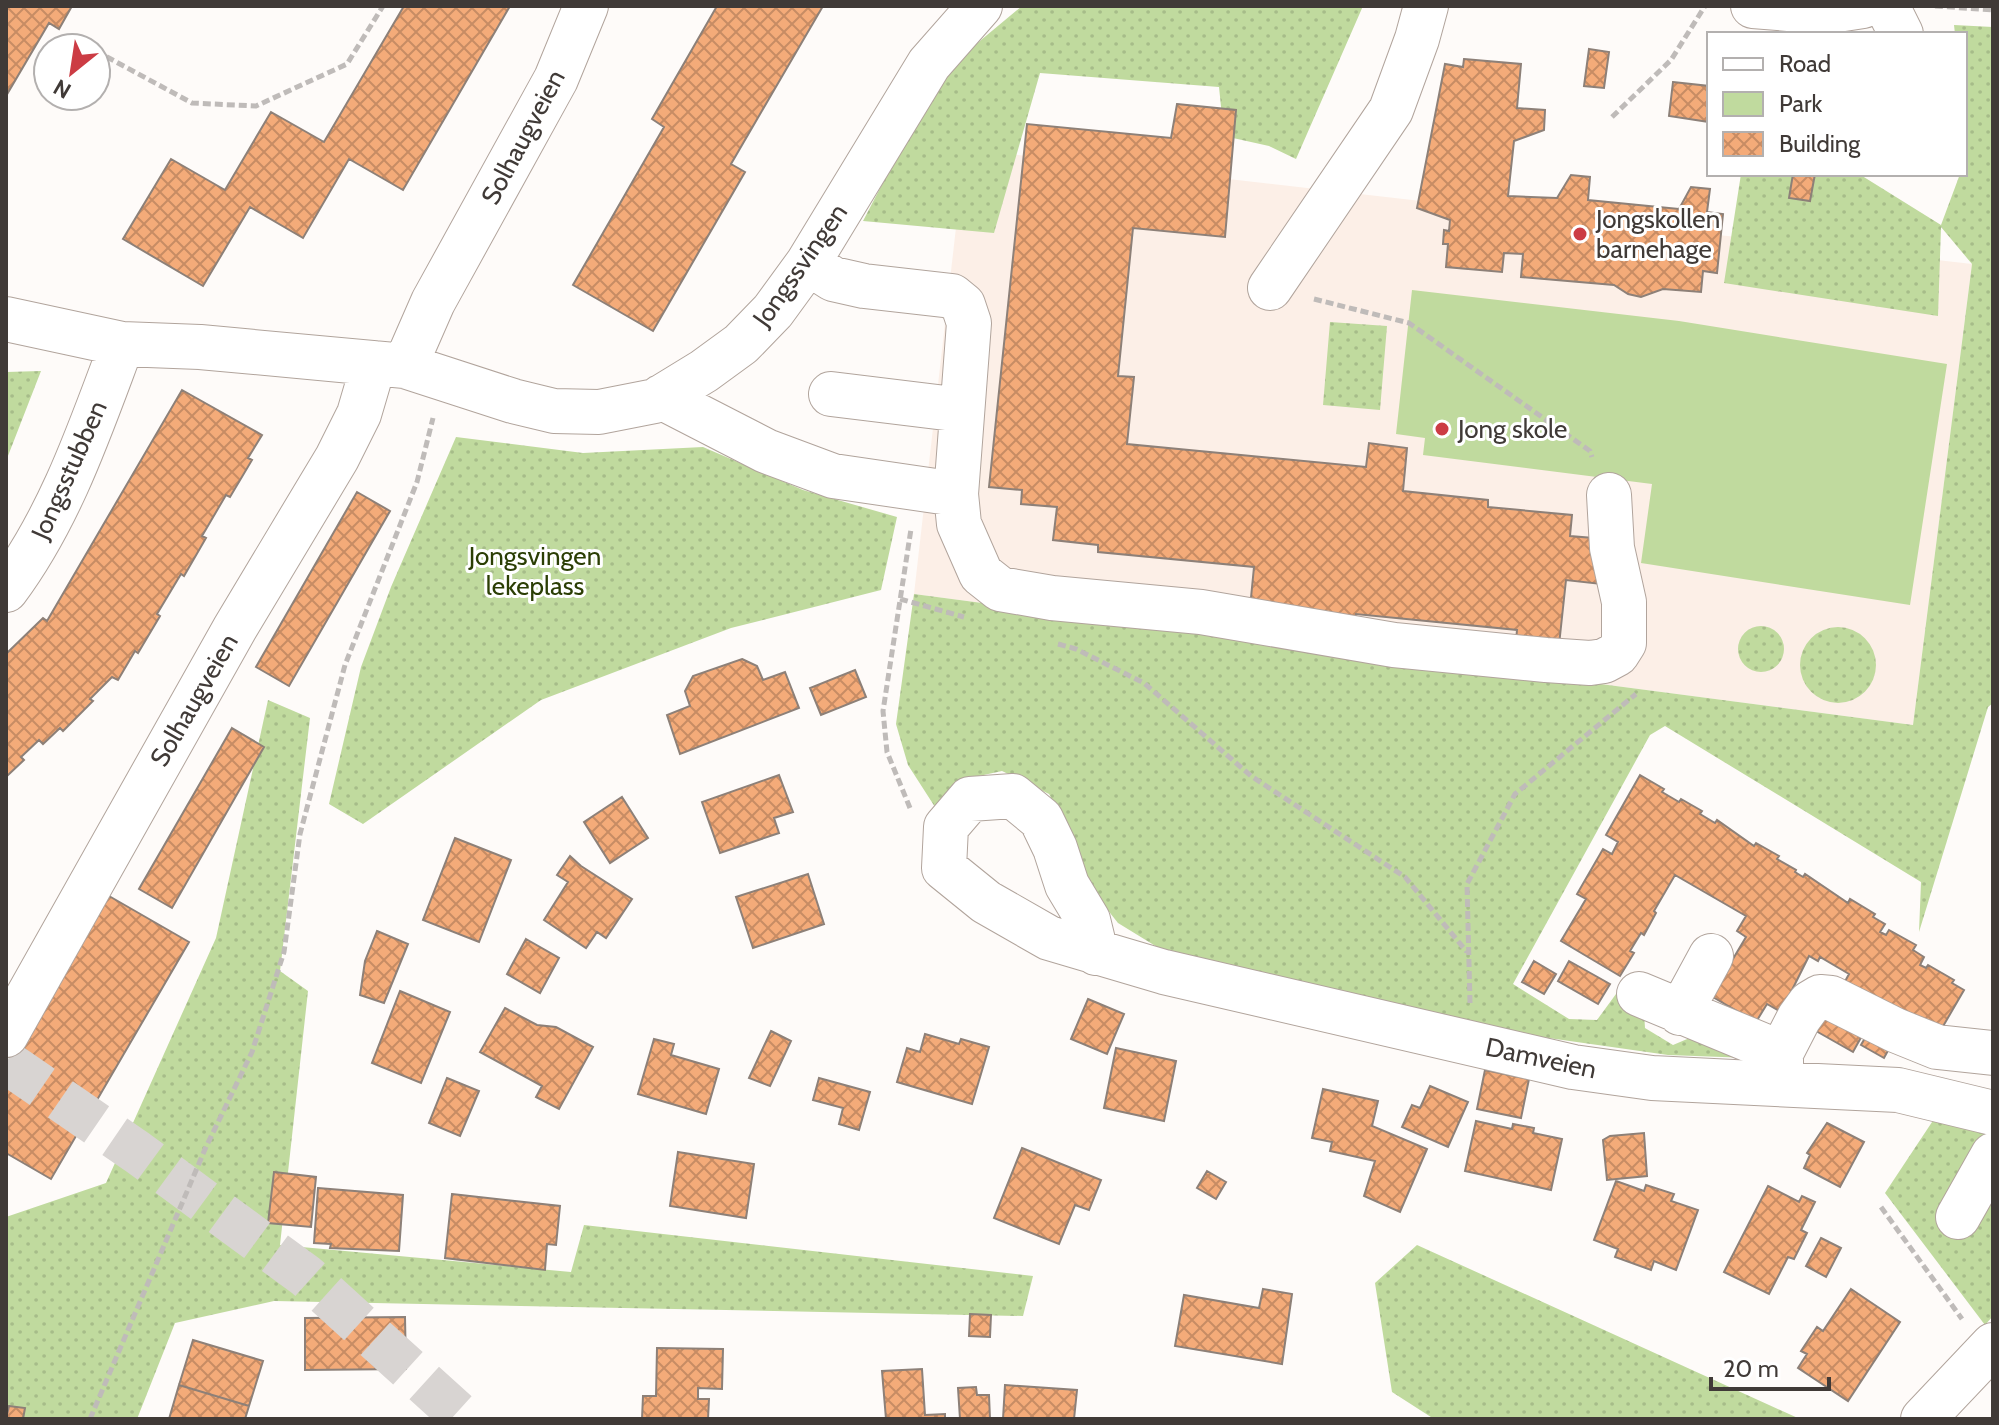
<svg xmlns="http://www.w3.org/2000/svg" width="1999" height="1425" viewBox="0 0 1999 1425" font-family="Cabin,sans-serif">
	<style>
		.built { fill: #fcefe7 }
		.green { fill: url(#green-dots) }
		.pitch { fill: #c0da9e }
		.building { fill: url(#building-cross-hatch); stroke: #8d8078; stroke-width: 2 }
		.lines { fill: none; stroke-linecap: round; stroke-linejoin: round }
		.highway-tunnel { stroke: #d8d4d2; stroke-width: 44; stroke-dasharray: 44 22; stroke-linecap: butt }
		.minor-casing { stroke: #b1a49c; stroke-width: 46 }
		.path { stroke: #bfbbb9; stroke-width: 5; stroke-dasharray: 8 4; stroke-linecap: butt }
		.minor { stroke: #fff; stroke-width: 44 }
		.poi-dot { fill: #cc3c44; stroke: #fff; stroke-width: 3 }
		.labels { text-anchor: middle; stroke-width: 6; stroke-linejoin: round; paint-order: stroke }
		.street-label { font-size: 26px; fill: #403a37; stroke: #fff }
		.poi-label { font-size: 26px; fill: #403a37; stroke: #fff; text-anchor: start }
		.park-label { font-size: 26px; fill: #2b3e04; stroke: #fff }
	</style>
	<defs>
		<pattern id="green-dots" width="8" height="8" patternUnits="userSpaceOnUse" patternTransform="scale(2)"><rect width="8" height="8" fill="#c0da9e"/><path d="M2 2h.1M6 6h.1" fill="none" stroke="#a6bc89" stroke-width="1.8" stroke-linecap="round"/></pattern>
		<pattern id="building-cross-hatch" width="8" height="8" patternUnits="userSpaceOnUse" patternTransform="scale(2)"><rect width="8" height="8" fill="#f4ab79"/><path d="M0 0l8 8M0 8l8-8" fill="none" stroke="#c78c64"/></pattern>
	</defs>
	<rect width="100%" height="100%" fill="#fefbf9"/>
	<path class="built" d="M965,149L1972,264L1913,725L914,594Z"/>
	<path class="green" d="M1022,6H1363L1296,159L1269,146L1224,136L1219,87L1040,73L994,233L863,221L939,75Z
		M1954,25L1993,27V703L1988,707L1919,932L1921,882L1665,726L1650,735L1513,984L1569,1019L1597,1020L1616,994L1644,1012L1645,1028L1673,1045L1699,1034L1749,1058L1668,1055L1514,1033L1175,958L1118,923L1087,884L1066,824L1049,794L1002,771L956,781L935,807L908,765L896,724L914,594L1913,725L1972,264L1941,227L1938,316L1724,283L1741,174H1859L1941,225L1960,174H1965L1967,156L1965,34H1955Z
		M1330,322L1387,326L1380,410L1323,405Z
		M41,371L6,461V372Z
		M456,437L583,453L703,447L803,490L897,517L881,590L731,628L541,700L363,824L329,804L361,667L391,587Z
		M1738 649a23 23 0 1 1 46 0a23 23 0 1 1-46 0Z
		M1800 665a38 38 0 1 1 76 0a38 38 0 1 1-76 0Z
		M268,700L310,718L280,971L308,991L280,1245L571,1272L584,1225L1033,1276L1023,1316L274,1301L175,1323L137,1419H6V1217L106,1183L216,938Z
		M1938,1113L1993,1130V1316L1985,1325L1885,1193Z
		M1417,1245L1800,1419H1434L1392,1392L1375,1283Z"/>
	<path class="pitch" d="M1412,290L1679,321L1947,364L1910,605L1641,563L1652,484L1423,455L1425,438L1396,434Z"/>
	<path class="building" d="M6,6H72L59,29L49,23L6,96Z
		M404,6H510L403,190L349,159L303,238L250,207L203,286L123,239L171,159L225,190L271,112L324,142Z
		M717,6H823L731,164L745,172L653,331L573,285L664,127L652,119Z
		M1589,49L1609,52L1604,88L1584,86Z
		M1464,59L1521,64L1517,108L1545,110L1544,130L1514,141L1508,196L1557,198L1571,175L1590,177L1588,200L1679,209L1691,187L1710,189L1707,212L1723,214L1717,273L1703,271L1701,292L1663,289L1641,297L1628,294L1614,285L1521,277L1523,254L1504,253L1502,272L1446,267L1448,244H1443L1444,230L1449,231L1450,220L1417,208L1445,64L1463,67Z
		M1673,82L1709,86V122L1669,116Z
		M1177,104L1236,110L1225,237L1133,228L1118,376L1134,377L1127,444L1366,467L1369,443L1407,448L1403,491L1488,500V507L1572,515L1570,536L1605,539L1601,584L1566,580L1559,645L1516,641L1517,630L1356,614L1355,618L1250,608L1254,567L1098,552V545L1053,540L1057,507L1021,504L1022,490L989,487L1027,124L1171,138Z
		M1793,174H1815L1810,201L1789,198Z
		M182,390L262,435L248,458L252,460L230,497L226,495L202,536L206,538L184,576L181,574L157,614L160,616L138,653L135,651L118,680L112,677L90,699L93,701L63,731L60,728L43,744L39,740L21,757L24,760L6,777V654L43,618L47,621Z
		M357,492L390,511L289,686L256,667Z
		M742,659L757,666L763,680L785,672L799,708L680,754L667,715L690,706L685,691L693,676Z
		M855,670L866,697L821,715L810,688Z
		M232,728L264,747L172,908L139,889Z
		M779,775L793,812L774,818L779,833L720,853L702,802Z
		M1640,775L1664,789L1662,792L1679,802L1681,799L1702,811L1700,814L1715,823L1717,820L1754,846L1756,843L1779,856L1777,859L1796,870L1795,872L1803,877L1805,874L1848,903L1850,899L1875,914L1873,917L1885,924L1880,932L1886,935L1889,930L1916,945L1913,950L1924,957L1920,965L1926,968L1928,965L1954,980L1952,983L1964,990L1938,1035L1843,985L1849,974L1820,957L1818,961L1809,956L1781,1012L1767,1004L1756,1022L1711,996L1746,937L1737,931L1746,916L1675,875L1654,911L1656,913L1644,935L1641,933L1630,951L1634,953L1620,976L1561,941L1586,899L1577,894L1603,849L1612,854L1618,842L1606,835Z
		M622,797L648,838L610,863L584,822Z
		M455,838L511,860L479,942L423,920Z
		M570,856L581,866L632,899L606,938L597,932L586,948L544,920L568,882L557,875Z
		M808,874L824,924L753,948L736,897Z
		M109,896L189,942L51,1179L6,1153V1073Z
		M377,931L408,944L384,1003L360,995L365,961Z
		M526,939L559,958L540,993L507,974Z
		M1534,961L1556,974L1544,994L1522,982Z
		M1569,961L1610,984L1598,1004L1558,981Z
		M400,991L450,1012L421,1083L372,1063Z
		M1088,999L1124,1014L1107,1054L1071,1039Z
		M505,1008L537,1025L556,1027L593,1047L559,1109L536,1097L542,1086L480,1052Z
		M1828,1011L1864,1032L1853,1052L1816,1031Z
		M1872,1026L1895,1038L1884,1058L1861,1045Z
		M771,1031L791,1041L770,1086L749,1078Z
		M925,1034L959,1044L961,1039L989,1047L972,1104L897,1082L907,1048L920,1052Z
		M654,1039L674,1044L671,1055L719,1069L706,1114L638,1094Z
		M1116,1048L1176,1061L1164,1121L1104,1108Z
		M1485,1070L1529,1079L1521,1118L1477,1109Z
		M447,1078L479,1091L460,1136L429,1123Z
		M819,1078L870,1092L859,1130L839,1124L843,1108L813,1100Z
		M1430,1086L1468,1102L1448,1147L1402,1127L1412,1105L1420,1108Z
		M1323,1089L1378,1101L1372,1126L1427,1149L1400,1212L1364,1196L1375,1161L1330,1151L1332,1142L1312,1138Z
		M1476,1121L1512,1129L1513,1124L1534,1128L1533,1133L1562,1139L1551,1190L1465,1171Z
		M1827,1123L1864,1142L1840,1187L1804,1168L1810,1155L1807,1153Z
		M1644,1133L1647,1176L1607,1180L1603,1140L1610,1136Z
		M1022,1148L1101,1180L1089,1210L1075,1205L1059,1244L994,1218Z
		M678,1152L754,1164L746,1218L670,1206Z
		M1207,1171L1226,1182L1216,1199L1197,1188Z
		M274,1172L316,1177L311,1227L268,1223Z
		M1616,1181L1644,1191L1646,1185L1674,1194L1671,1201L1698,1210L1676,1270L1654,1261L1651,1270L1615,1257L1618,1249L1594,1240Z
		M1768,1186L1799,1202L1802,1196L1815,1202L1801,1230L1807,1233L1794,1259L1788,1257L1769,1294L1724,1272Z
		M318,1188L403,1195L399,1251L330,1248L331,1244L314,1243Z
		M452,1194L560,1206L556,1245L547,1244L545,1270L445,1258Z
		M1821,1238L1841,1248L1826,1277L1806,1266Z
		M1263,1289L1292,1294L1282,1364L1175,1346L1184,1295L1259,1308Z
		M1851,1289L1900,1322L1848,1401L1798,1368L1807,1354L1801,1351L1817,1327L1823,1331Z
		M970,1314L991,1315L990,1337L969,1336Z
		M405,1317L406,1369L305,1370V1318Z
		M193,1340L263,1361L249,1406L179,1385Z
		M657,1348L723,1349L722,1389L698,1388V1399H709L708,1419H642L643,1396H656Z
		M922,1369L925,1415L945,1414V1419H886L882,1371Z
		M179,1385L249,1406L245,1419H169Z
		M1005,1385L1077,1390L1074,1419H1003Z
		M976,1387L977,1395H989L990,1419H960L958,1388Z
		M9,1406L25,1408L23,1419H6Z"/>
	<g class="lines">
		<path class="highway-tunnel" d="M6,1062L137,1152L306,1276L464,1419"/>
		<g class="minor-casing">
			<path id="minor" d="M1753,6L1824,12L1863,6
				M1887,6L1901,34
				M808,263L833,279L864,286L952,296L963,305L969,323L956,494L959,524L981,574L1000,589L1052,598L1201,612L1394,645L1546,660L1590,663L1604,661L1617,654L1624,643V602L1612,548L1609,495
				M1270,288L1391,110L1417,39L1426,6
				M6,319L122,344L200,347L405,366L513,401L554,411L599,412L655,401L704,371L741,344L773,311L808,263L929,64L980,6
				M405,366L433,302L556,79L586,6
				M831,394L962,410
				M661,397L766,451L833,476L956,494
				M6,590C61,516 90,429 122,344
				M1096,953L1088,920L1067,885L1055,848L1041,819L1013,796L970,799L946,827L944,868L986,902L1049,938L1164,972L1573,1067L1652,1078L1898,1090L1993,1113
				M1639,994L1781,1053
				M1680,1013L1711,956
				M6,1035L235,628L337,458L359,414L374,363
				M1781,1084V1053L1799,1018L1810,1003L1820,997L1831,998L1895,1030L1937,1047L1993,1053
				M1958,1217L1993,1155
				M1923,1419L1993,1345"/>
		</g>
		<path class="path" d="M1935,6L1993,10
			M85,45L91,48
			M96,51L192,103L256,106L347,64L383,6
			M1612,117L1671,60L1705,6
			M1314,299L1409,323L1590,451L1592,457
			M900,599L964,617
			M1058,644L1076,649L1144,683L1251,776L1405,877L1467,952
			M910,808L887,752L883,711L911,529
			M1470,1003L1467,884L1515,794L1636,694
			M1881,1207L1962,1319
			M90,1419L206,1147L252,1052L284,952L300,834L345,665L417,482L433,418"/>
		<use href="#minor" class="minor"/>
	</g>
	<g class="poi-dot">
		<circle cx="1580" cy="234" r="8"/>
		<circle cx="1442" cy="429" r="8"/>
	</g>
	<g class="labels">
		<g class="street-label">
			<text transform="translate(523 137) rotate(-62)" y="9">Solhaugveien</text>
			<text transform="translate(800 265) rotate(-55)" y="9">Jongssvingen</text>
			<text transform="translate(69 470) rotate(-66)" y="9">Jongsstubben</text>
			<text transform="translate(194 700) rotate(-60)" y="9">Solhaugveien</text>
			<text transform="translate(1541 1058) rotate(12)" y="9">Damveien</text>
		</g>
		<g class="poi-label">
			<text x="1596" y="228">Jongskollen<tspan x="1596" dy="30">barnehage</tspan></text>
			<text x="1458" y="438">Jong skole</text>
		</g>
		<g class="park-label">
			<text x="535" y="565">Jongsvingen<tspan x="535" dy="30">lekeplass</tspan></text>
		</g>
	</g>
	<rect width="1999" height="1425" fill="none" stroke="#403a37" stroke-width="16"/>
	<rect x="1707" y="32" width="260" height="144" fill="#ffffff" stroke="#b3b0af" stroke-width="2"/>
	<rect x="1723" y="58" width="40" height="12" fill="#ffffff" stroke="#b3b0af" stroke-width="2"/>
	<text x="1779" y="72" font-size="24" fill="#403a37">Road</text>
	<rect x="1723" y="92" width="40" height="24" fill="#c0da9e" stroke="#b3b0af" stroke-width="2"/>
	<text x="1779" y="112" font-size="24" fill="#403a37">Park</text>
	<rect x="1723" y="132" width="40" height="24" fill="url(#building-cross-hatch)" stroke="#b3b0af" stroke-width="2"/>
	<text x="1779" y="152" font-size="24" fill="#403a37">Building</text>
	<g transform="translate(72 72) rotate(210)"><circle r="38" fill="#ffffff" stroke="#b3b0af" stroke-width="2"/>
	<path d="M0-6L14 30L0 20L-14 30Z" fill="#cc3c44"/>
	<text y="-12" font-size="22" font-weight="bold" text-anchor="middle" fill="#403a37">N</text>
	</g>
	<path d="M1711 1377v12h118v-12" fill="none" stroke="#403a37" stroke-width="4"/>
	<text x="1723" y="1377" font-size="24" fill="#403a37" stroke="#ffffff" stroke-width="6" paint-order="stroke">20 m</text>
</svg>
